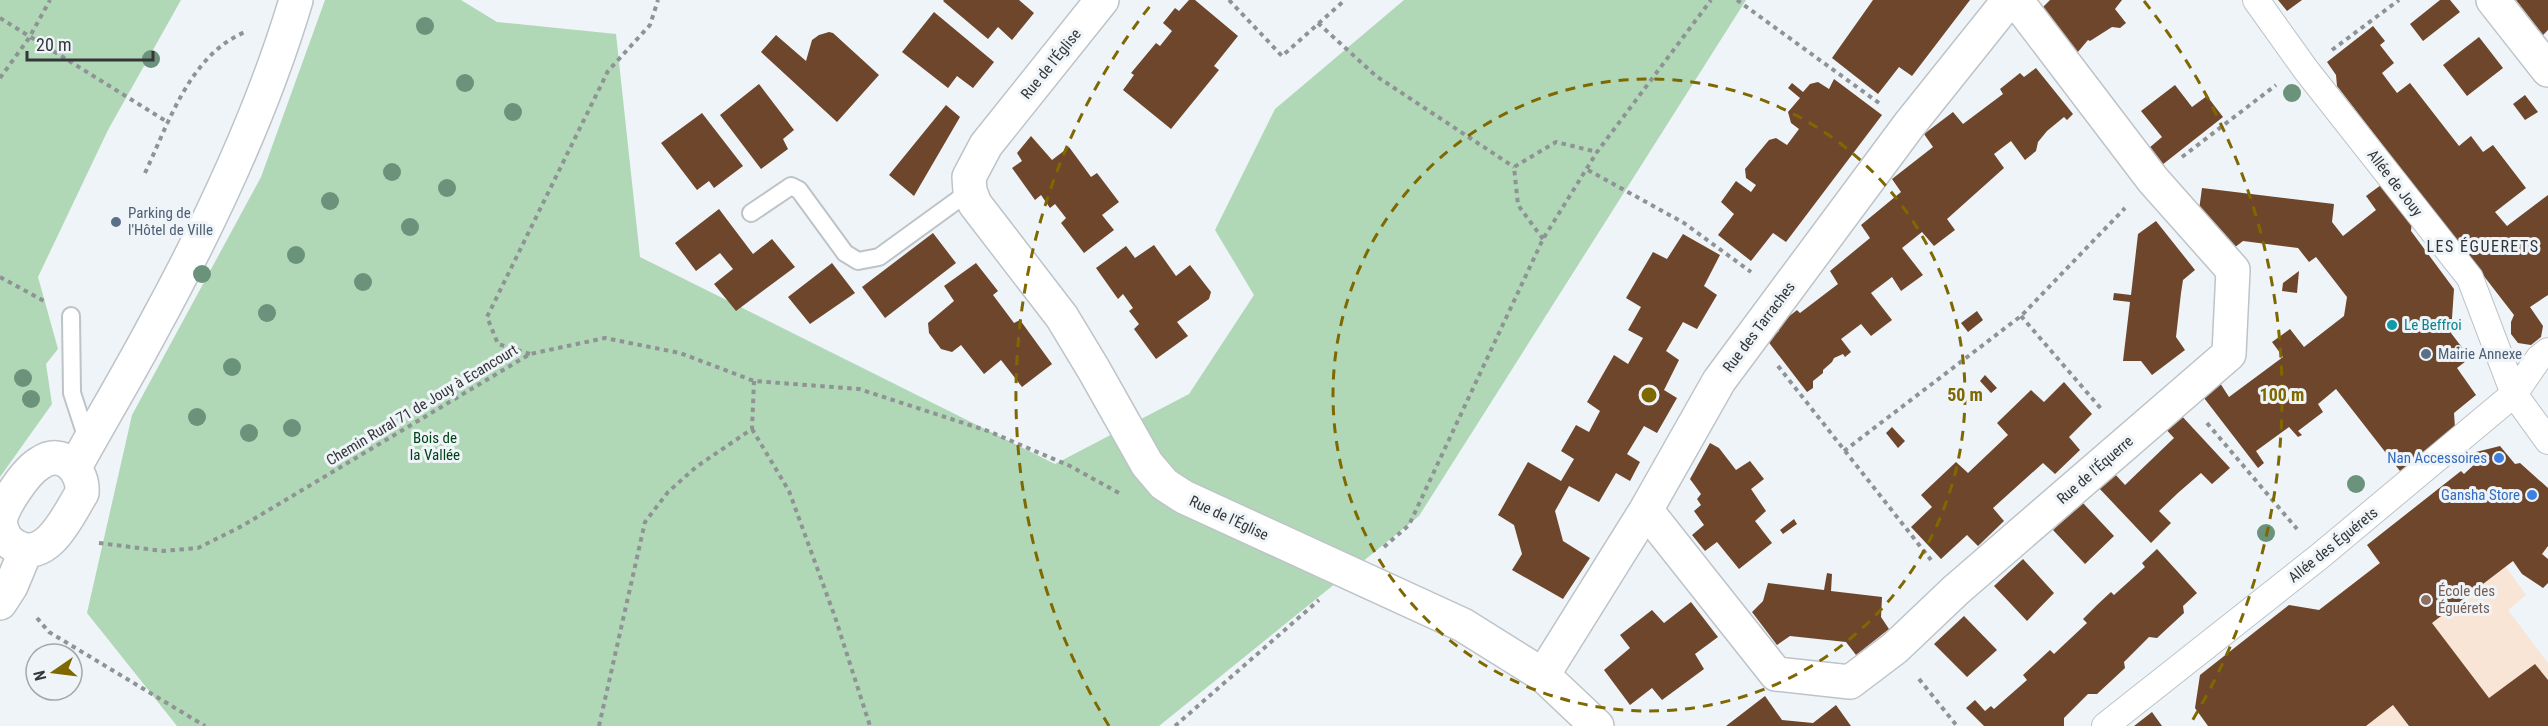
<svg xmlns="http://www.w3.org/2000/svg" width="2548" height="726" viewBox="0 0 2548 726" font-family="'Roboto Condensed',sans-serif">
	<style>
		.industrial { fill: #f9e5d6 }
		.green { fill: #b1d8b6 }
		.building { fill: #6e462b }
		.lines { fill: none; stroke-linecap: round; stroke-linejoin: round }
		.service-casing { stroke: #bdc3c7; stroke-width: 20 }
		.pedestrian-casing { stroke: #bdc3c7; stroke-width: 28 }
		.minor-casing { stroke: #bdc3c7; stroke-width: 36 }
		.path { stroke: #8f9396; stroke-width: 4; stroke-dasharray: 4.5 4.5; stroke-linecap: butt }
		.service { stroke: #fff; stroke-width: 16 }
		.pedestrian { stroke: #fff; stroke-width: 26 }
		.minor { stroke: #fff; stroke-width: 33 }
		.tree { fill: #6b937c }
		.ring { fill: none; stroke: #7f6800; stroke-width: 3; stroke-dasharray: 10 8 }
		.service-dot { fill: #5c6f8a; stroke: #eef4f8; stroke-width: 2 }
		.culture-dot { fill: #0f9aa8; stroke: #eef4f8; stroke-width: 2 }
		.shop-dot { fill: #3f7fe0; stroke: #eef4f8; stroke-width: 2 }
		.education-dot { fill: #8d6e63; stroke: #eef4f8; stroke-width: 2 }
		.labels { text-anchor: middle; stroke-width: 6; stroke-linejoin: round; paint-order: stroke }
		.street-label { font-size: 15px; fill: #343638; stroke: #eef4f8 }
		.service-label { font-size: 15px; fill: #4e5e75; stroke: #eef4f8; text-anchor: start }
		.culture-label { font-size: 15px; fill: #0d838f; stroke: #eef4f8; text-anchor: start }
		.park-label { font-size: 15px; fill: #004316; stroke: #eef4f8 }
		.shop-label { font-size: 15px; fill: #366cbe; stroke: #eef4f8; text-anchor: end }
		.education-label { font-size: 15px; fill: #785e54; stroke: #eef4f8; text-anchor: start }
		.neighbourhood-label { font-size: 16px; letter-spacing: 1.5px; fill: #2f3337; stroke: #eef4f8 }
		.centre { fill: #7f6800; stroke: #eef4f8; stroke-width: 3 }
		.ring-label { font-size: 18px; text-anchor: middle; font-weight: bold; fill: #7f6800; stroke: #eef4f8; stroke-width: 6; stroke-linejoin: round; paint-order: stroke }
	</style>
	<rect width="100%" height="100%" fill="#eef4f8"/>
	<path class="industrial" d="M2461,471L2524,553L2506,567L2526,595L2508,610L2548,663V726H2208L2195,708L2200,675L2289,605L2319,610L2379,563L2367,545Z"/>
	<path class="green" d="M0,0H181L108,130L38,277L58,349L46,364L52,404L0,477Z
		M325,0H461L497,22L616,34L640,257L1055,464L1189,394L1254,295L1215,230L1275,109L1404,0H1746L1419,516L1159,726H177L87,613L132,415L261,177Z"/>
	<path class="building" d="M944,0H1019L1034,13L1012,40L998,27L988,39L943,1Z
		M1189,0H1195L1238,36L1214,66L1219,70L1171,129L1123,90L1134,75L1131,73L1156,43L1160,46L1172,31L1163,23L1175,8L1179,11Z
		M1873,0H1970L1912,76L1899,67L1878,94L1832,58Z
		M2050,0H2122L2115,9L2126,23L2120,28L2112,27L2090,41L2088,40L2077,53L2042,8Z
		M2278,0H2302L2287,11Z
		M2440,0H2450L2460,12L2423,41L2410,24Z
		M2516,0H2548V30L2543,35Z
		M934,12L994,62L973,88L957,76L948,88L902,52Z
		M2373,26L2385,41L2380,45L2394,63L2382,73L2397,93L2410,83L2459,146L2471,136L2483,152L2493,145L2526,188L2495,212L2507,226L2548,195V295L2530,307L2543,326L2541,337L2531,345L2518,343L2511,334V322L2514,315L2337,86L2336,75L2327,62Z
		M829,32L833,33L879,75L837,122L761,52L776,35L806,61L812,40L819,35Z
		M2479,37L2503,68L2467,96L2443,65Z
		M2036,68L2073,114L2067,120L2064,117L2047,131L2038,142L2036,151L2025,160L2011,141L1994,154L2004,168L1947,219L1955,230L1934,246L1922,232L1902,248L1923,275L1901,291L1892,277L1871,293L1892,320L1871,336L1861,324L1841,339L1851,352L1845,357L1843,354L1834,358L1832,362L1823,370V373L1813,381V388L1807,392L1767,340L1779,331L1777,326L1797,310L1800,313L1838,284L1830,271L1870,238L1861,225L1901,192L1892,179L1933,147L1924,134L1953,112L1963,124L2003,94L2000,89L2020,73L2024,77Z
		M1834,79L1882,115L1786,242L1773,233L1751,261L1718,235L1734,214L1721,202L1736,181L1751,192L1756,185L1746,178L1745,169L1769,140L1776,138L1787,145L1799,129L1791,123L1788,112L1800,98L1788,88L1792,83L1803,92L1810,84L1818,82L1829,89Z
		M759,84L794,130L783,139L788,149L761,169L720,115Z
		M2175,85L2192,107L2207,96L2223,117L2162,165L2149,148L2162,137L2141,111Z
		M2525,95L2538,112L2525,120L2513,104Z
		M946,105L960,117L914,196L889,175Z
		M702,113L743,166L714,188L709,181L697,190L661,143Z
		M1031,136L1052,160L1069,147L1091,177L1097,173L1119,202L1102,215L1114,230L1084,253L1061,223L1066,218L1055,204L1050,208L1041,195L1035,200L1012,168L1022,161L1017,153Z
		M2381,185L2412,221L2411,231L2454,289L2451,333L2470,358L2457,368L2476,395L2454,413L2455,428L2400,471L2336,389L2318,404L2323,412L2298,431L2302,435L2298,437L2289,427L2256,451L2264,463L2258,468L2204,398L2220,383L2229,397L2283,357L2272,342L2290,329L2304,347L2344,316L2347,297L2316,257L2309,262L2298,248L2243,241L2230,251L2199,210L2202,188L2334,204L2332,222L2343,236L2376,210L2366,196Z
		M719,209L753,254L772,239L795,267L736,311L714,284L733,269L720,253L696,271L675,243Z
		M2156,221L2195,270L2183,280L2181,293L2176,337L2185,350L2152,375L2141,361H2123L2130,302L2113,300L2114,293L2131,295L2138,234Z
		M933,233L956,263L885,318L862,287Z
		M1683,234L1720,255L1704,286L1717,295L1697,329L1683,322L1666,351L1679,360L1664,390L1677,398L1657,433L1644,426L1627,454L1640,462L1630,481L1616,473L1599,502L1569,486L1555,511L1563,541L1590,558L1563,599L1512,570L1522,554L1514,525L1498,515L1528,462L1561,481L1574,459L1561,451L1576,425L1589,432L1600,411L1587,402L1614,355L1628,364L1643,338L1628,330L1641,307L1626,298L1653,252L1667,259Z
		M1154,245L1176,276L1190,265L1211,292L1209,299L1177,322L1188,336L1156,359L1134,329L1139,324L1129,311L1133,308L1123,294L1118,299L1096,268L1126,246L1135,258Z
		M832,263L855,293L810,324L788,297Z
		M976,263L998,291L993,295L1014,323L1020,320L1052,364L1022,387L1001,360L984,374L961,345L952,352L941,349L929,333L928,323L954,301L944,286Z
		M2299,271L2297,293L2282,291L2283,283Z
		M1977,311L1983,320L1968,332L1961,323Z
		M1985,375L1997,388L1991,393L1980,381Z
		M2064,382L2092,414L2069,437L2080,450L2055,474L2043,463L1993,508L2004,521L1978,546L1967,535L1941,559L1911,527L1932,507L1921,495L1956,462L1968,473L2008,435L1997,423L2031,390L2044,402Z
		M2179,413L2230,468L2212,484L2201,473L2179,492L2159,511L2171,523L2151,543L2098,487L2114,473L2125,485L2174,438L2163,426Z
		M1892,427L1905,441L1898,448L1886,433Z
		M1710,443L1719,448L1736,470L1750,461L1764,479L1751,489L1766,511L1755,521L1772,543L1739,569L1717,542L1705,551L1692,535L1704,525L1694,511L1701,505L1697,499L1701,494L1690,479Z
		M2500,446L2515,464L2520,463L2548,488V546L2542,554L2548,559V583L2543,588L2522,574L2513,561L2432,623L2489,698L2535,664L2548,680V726H2409L2393,705L2366,726H2208L2195,708L2200,675L2289,605L2319,610L2380,563L2367,545L2461,471L2464,474L2478,461L2476,452Z
		M2083,503L2114,536L2085,564L2053,530Z
		M1794,519L1797,524L1783,534L1780,530Z
		M2157,549L2197,593L2183,606L2184,613L2171,625L2157,638L2149,637L2124,662L2125,668L2097,694H2088L2064,718V726H1984L1966,708L1975,700L1985,711L1991,706L1994,709L2027,680L2023,675L2037,662L2050,650L2054,654L2087,623L2083,619L2097,605L2111,592L2114,595L2145,567L2142,563Z
		M2023,559L2054,593L2027,621L1994,586Z
		M1827,573L1832,574L1831,591L1882,597L1881,617L1889,629L1856,655L1846,642L1790,636L1777,645L1752,612L1763,601L1768,583L1824,590Z
		M1691,602L1718,637L1695,654L1704,669L1662,700L1652,688L1630,705L1604,670L1630,648L1620,635L1652,610L1664,623Z
		M1964,616L1997,650L1967,677L1934,644Z
		M1765,696L1782,720L1813,723L1836,705L1851,726H1726Z
		M2152,712L2162,726H2134Z"/>
	<g class="lines">
		<g class="service-casing">
			<path id="service" d="M751,213L791,186L799,190L845,253L858,261L879,257L970,191
				M71,316L72,393L88,442"/>
		</g>
		<g class="pedestrian-casing">
			<path id="pedestrian" d="M2256,0L2306,70L2470,278L2514,394L2548,441
				M2105,726L2320,556L2514,394L2539,358L2548,351"/>
		</g>
		<g class="minor-casing">
			<path id="minor" d="M1102,0L986,145L969,177L970,191L975,204L1062,317L1094,370L1147,464L1164,484L1184,497L1463,625L1543,675L1597,726
				M2493,0L2548,70
				M75,467C101,420 128,375 153,328C210,224 262,114 296,0
				M1646,510L1776,674L1850,682L1895,648L1956,590L2229,354L2233,270L2153,180L2016,0
				M0,521C3,505 26,471 40,463C63,447 84,471 82,493C69,513 48,563 17,547C6,542 2,533 0,521
				M0,603L11,586L26,550
				M1543,675L1646,510L1719,381L1909,125L2009,0"/>
		</g>
		<path class="path" d="M1229,0L1282,56L1345,0
			M1737,0L1879,103
			M0,18L169,123
			M1318,23L1376,76L1514,167
			M2332,50L2399,0
			M0,78L29,38L50,0
			M2182,157L2276,85
			M1588,170L1684,223L1751,272
			M145,173C169,122 190,55 245,32
			M1543,239L1518,205L1514,167L1556,142L1597,152
			M0,277L44,301
			M2021,316L2103,411
			M530,354L498,344L487,317L608,71L650,25L658,0
			M1778,366L1931,560
			M2207,423L2297,529
			M752,429L789,491L835,617L870,726
			M1844,451L2021,316L2125,208
			M99,543L163,551L198,548L242,526L530,354L605,338L680,353L754,381L859,389L988,431L1070,466L1119,493
			M1384,547L1409,525L1543,239L1597,152L1711,0
			M37,618L49,632L205,726
			M1919,679L1957,726
			M599,726L645,522L668,492L696,467L752,429L754,381
			M1175,726L1319,600"/>
		<use href="#service" class="service"/>
		<use href="#pedestrian" class="pedestrian"/>
		<use href="#minor" class="minor"/>
	</g>
	<g class="tree">
		<circle cx="425" cy="26" r="9"/>
		<circle cx="151" cy="59" r="9"/>
		<circle cx="465" cy="83" r="9"/>
		<circle cx="2292" cy="93" r="9"/>
		<circle cx="513" cy="112" r="9"/>
		<circle cx="392" cy="172" r="9"/>
		<circle cx="447" cy="188" r="9"/>
		<circle cx="330" cy="201" r="9"/>
		<circle cx="410" cy="227" r="9"/>
		<circle cx="296" cy="255" r="9"/>
		<circle cx="202" cy="274" r="9"/>
		<circle cx="363" cy="282" r="9"/>
		<circle cx="267" cy="313" r="9"/>
		<circle cx="232" cy="367" r="9"/>
		<circle cx="23" cy="378" r="9"/>
		<circle cx="31" cy="399" r="9"/>
		<circle cx="197" cy="417" r="9"/>
		<circle cx="292" cy="428" r="9"/>
		<circle cx="249" cy="433" r="9"/>
		<circle cx="2356" cy="484" r="9"/>
		<circle cx="2266" cy="533" r="9"/>
	</g>
	<g class="ring">
		<circle cx="1649" cy="395" r="316"/>
		<path d="M1109 726A633 633 0 0 1 1154 1M2144 1A633 633 0 0 1 2189 726"/>
	</g>
	<g class="service-dot">
		<circle cx="116" cy="222" r="6"/>
		<circle cx="2426" cy="354" r="6"/>
	</g>
	<circle class="culture-dot" cx="2392" cy="325" r="6"/>
	<g class="shop-dot">
		<circle cx="2499" cy="458" r="6"/>
		<circle cx="2532" cy="495" r="6"/>
	</g>
	<circle class="education-dot" cx="2426" cy="600" r="6"/>
	<g class="labels">
		<g class="street-label">
			<text transform="translate(1051 64) rotate(-51)" y="5">Rue de l'Église</text>
			<text transform="translate(2395 183) rotate(52)" y="5">Allée de Jouy</text>
			<text transform="translate(1759 327) rotate(-53)" y="5">Rue des Tarraches</text>
			<text transform="translate(422 405) rotate(-31)" y="5">Chemin Rural 71 de Jouy à Ecancourt</text>
			<text transform="translate(2095 470) rotate(-41)" y="5">Rue de l'Équerre</text>
			<text transform="translate(1229 518) rotate(25)" y="5">Rue de l'Église</text>
			<text transform="translate(2333 545) rotate(-39)" y="5">Allée des Éguérets</text>
		</g>
		<g class="service-label">
			<text x="128" y="218">Parking de<tspan x="128" dy="17">l'Hôtel de Ville</tspan></text>
			<text x="2438" y="359">Mairie Annexe</text>
		</g>
		<g class="culture-label">
			<text x="2404" y="330">Le Beffroi</text>
		</g>
		<g class="park-label">
			<text x="435" y="443">Bois de<tspan x="435" dy="17">la Vallée</tspan></text>
		</g>
		<g class="shop-label">
			<text x="2487" y="463">Nan Accessoires</text>
			<text x="2520" y="500">Gansha Store</text>
		</g>
		<g class="education-label">
			<text x="2438" y="596">École des<tspan x="2438" dy="17">Éguérets</tspan></text>
		</g>
		<g class="neighbourhood-label">
			<text x="2483" y="252">LES ÉGUERETS</text>
		</g>
	</g>
	<circle cx="1649" cy="395" r="9" class="centre"/>
	<g class="ring-label">
		<text x="1965" y="401">50 m</text>
		<text x="2282" y="401">100 m</text>
	</g>
	<g transform="translate(54 672) rotate(256)"><circle r="28" fill="#eef4f8" stroke="#a4a8ab" stroke-width="1.5"/>
	<path d="M0-4.5L10 22L0 15L-10 22Z" fill="#7f6800"/>
	<text y="-9" font-size="16" font-weight="bold" text-anchor="middle" fill="#343638">N</text>
	</g>
	<path d="M27 51v9h126v-9" fill="none" stroke="#343638" stroke-width="3"/>
	<text x="36" y="51" font-size="18" fill="#343638" stroke="#eef4f8" stroke-width="4.5" paint-order="stroke">20 m</text>
</svg>
